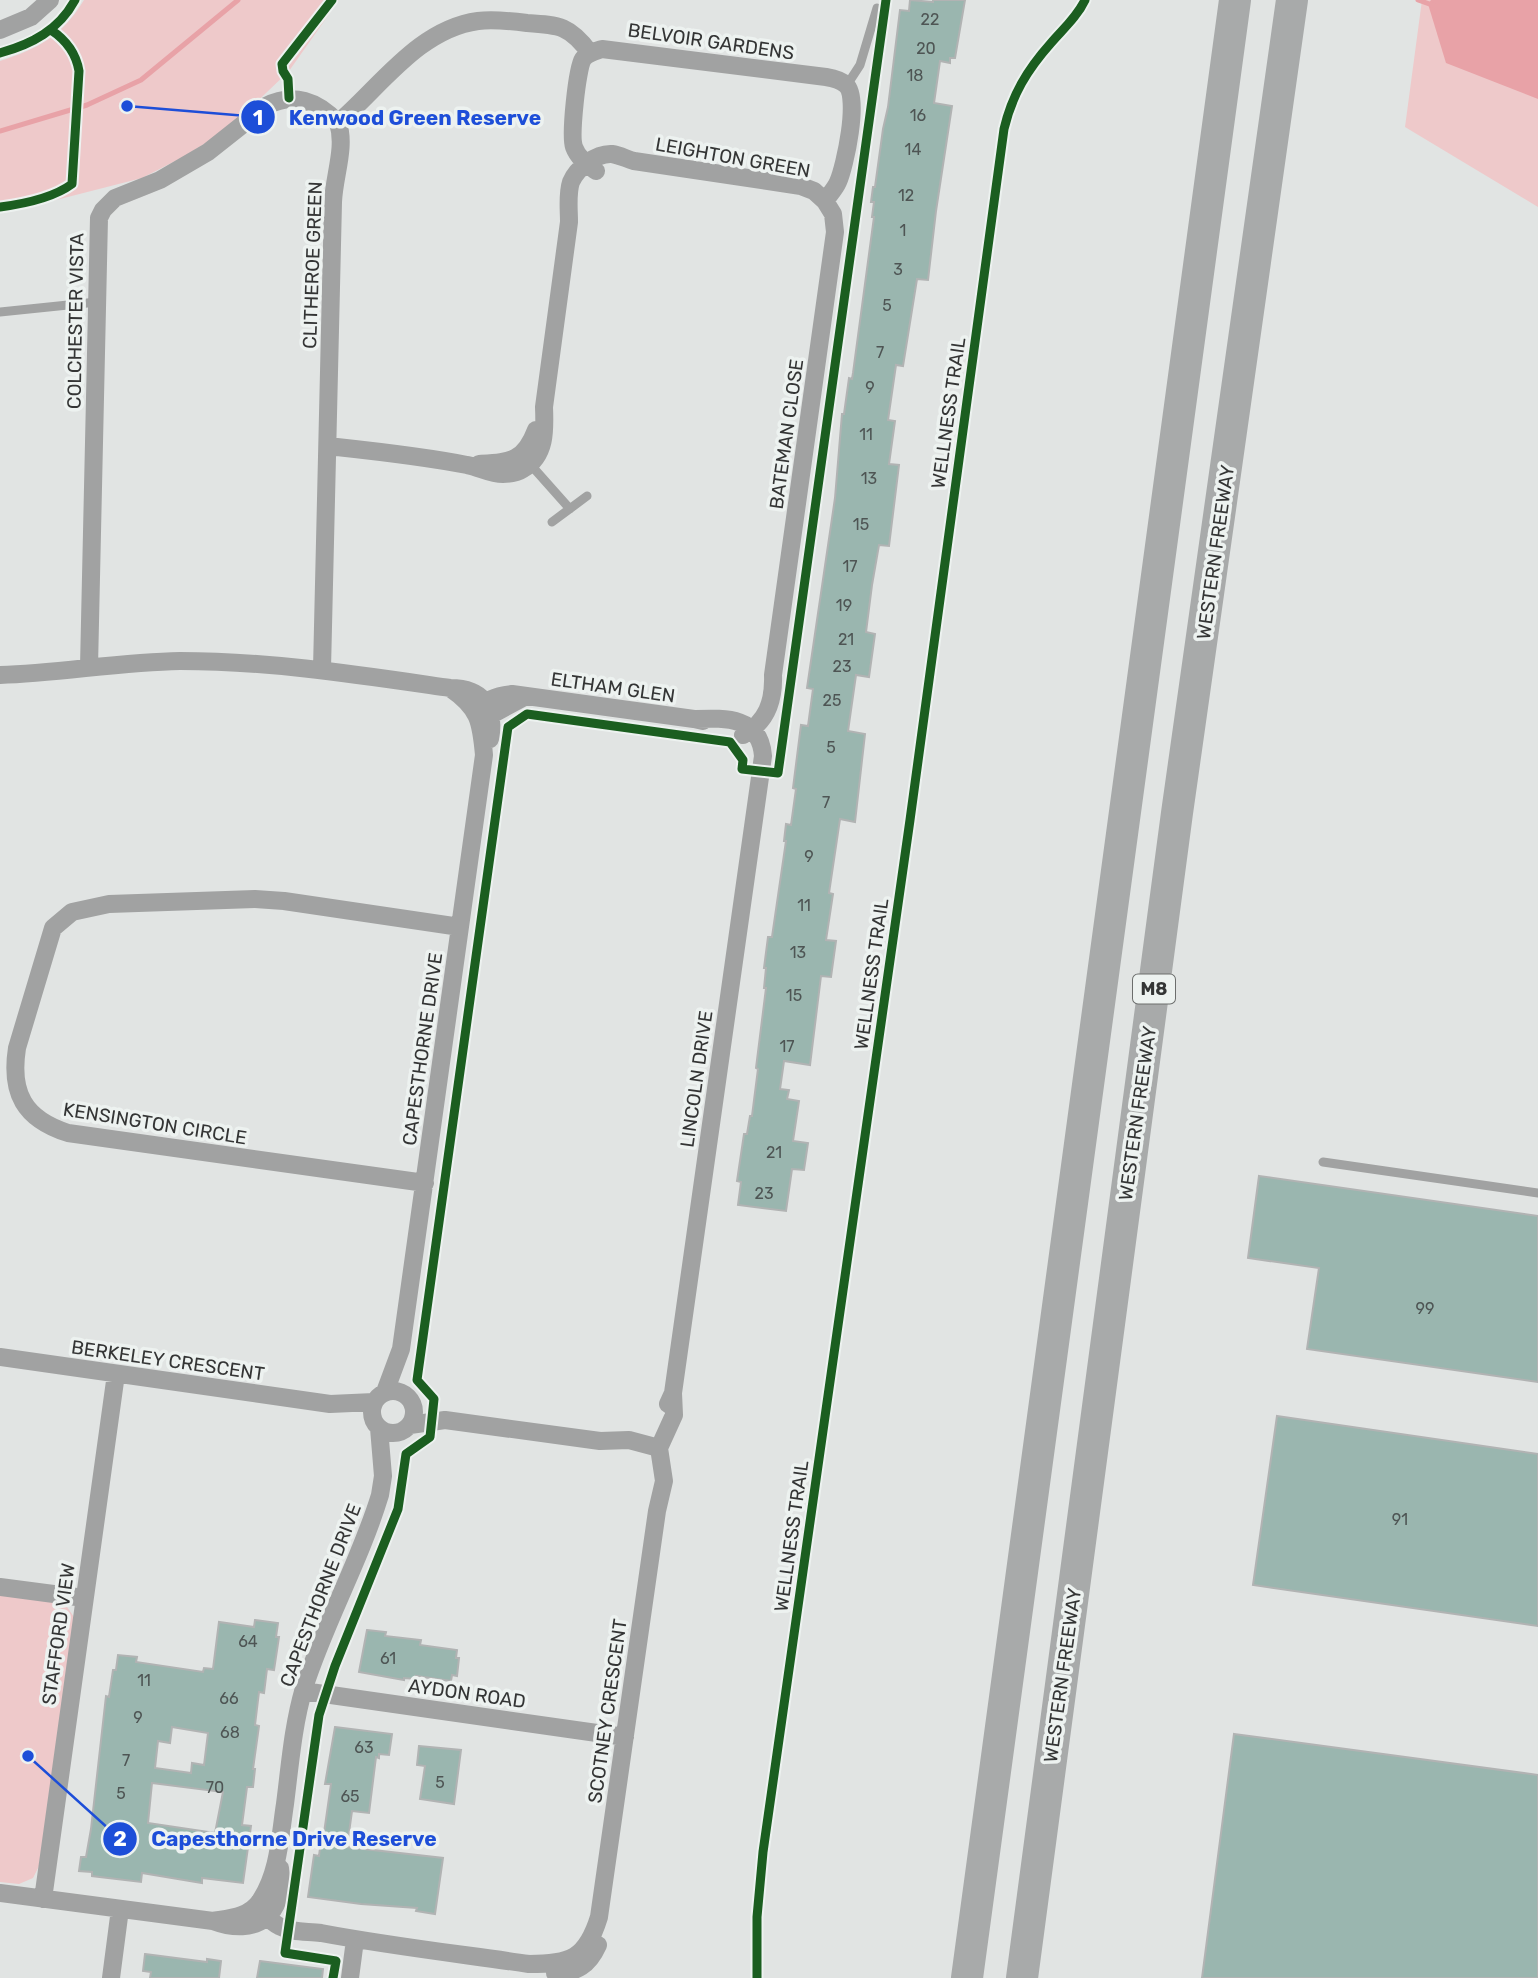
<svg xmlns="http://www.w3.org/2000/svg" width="1538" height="1978" viewBox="0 0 1538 1978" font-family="Rubik,sans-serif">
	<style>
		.green { fill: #eec9ca }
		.water { fill: #e8a2a7 }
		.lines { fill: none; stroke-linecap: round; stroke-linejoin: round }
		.stream { stroke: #e8a2a7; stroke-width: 5 }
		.building { fill: #9ab6af; stroke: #b1b3b3; stroke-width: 2; fill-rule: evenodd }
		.service { stroke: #a1a2a2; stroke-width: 9 }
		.minor { stroke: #a1a2a2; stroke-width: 18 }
		.motorway { stroke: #a8aaaa; stroke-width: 32 }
		.cycleway-casing { stroke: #edf2f0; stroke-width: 13 }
		.cycleway { stroke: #1b5e20; stroke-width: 9 }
		.labels { text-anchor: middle; stroke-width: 7; stroke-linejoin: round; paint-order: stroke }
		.number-label { font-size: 16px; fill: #4e5554 }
		.shield { fill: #edf2f0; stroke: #6c6e6d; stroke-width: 2 }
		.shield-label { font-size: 18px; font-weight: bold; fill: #343535 }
		.street-label { font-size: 19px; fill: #343535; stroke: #edf2f0 }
		.leader { fill: none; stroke: #1d4ed8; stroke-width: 2.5 }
		.callout-dot { fill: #1d4ed8; stroke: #edf2f0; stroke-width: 2.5 }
		.mark-label { font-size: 21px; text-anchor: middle; font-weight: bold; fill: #fff }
		.callout-label { font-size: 21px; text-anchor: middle; font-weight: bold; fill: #1d4ed8; stroke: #edf2f0; stroke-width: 7; stroke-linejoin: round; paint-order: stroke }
	</style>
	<rect width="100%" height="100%" fill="#e1e4e3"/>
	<path class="green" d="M84,0H339L289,71L240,118L209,141L183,157L142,178L17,210L0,211V61C38,49 63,35 84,0Z
		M1422,0H1538V207L1405,127Z
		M0,1595L58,1603L67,1607L74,1617L39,1866L33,1878L19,1884L0,1882Z"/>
	<path class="water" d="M1431,0H1538V99L1446,63L1428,4Z"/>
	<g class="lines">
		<path class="stream" d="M1418,0L1435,6
			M0,131L87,105L141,80L238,0"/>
	</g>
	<path class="building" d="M910,0L933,2V0H965L955,58H950V63L940,61L934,103L952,106L936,211L928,280L917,279L903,366L896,365L888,420L895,421L889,464L899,465L889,546L879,545L872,585L866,632L875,634L869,677L856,675L848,731L865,734L855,822L840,819L829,893L833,894L826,940L836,941L831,977L821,976L810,1065L784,1061L780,1089L789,1090L787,1099L799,1101L793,1141L808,1143L804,1170L792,1169L786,1211L738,1205L741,1182L737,1181L744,1134H747L750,1116H752L758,1069L756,1068L766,988H764L766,968H764L768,937H772L786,841H784L786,824L791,825L796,789L793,788L801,725L808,726L813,689L807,688L835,498L842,414H844L849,378L852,379L853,373L874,217H872L874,202H871L873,187H875L883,129L888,107L900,10L909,11Z
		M1259,1176L1538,1216V1382L1307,1349L1319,1268L1248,1258Z
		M1277,1416L1538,1454V1626L1253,1585Z
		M255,1620L278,1623L276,1637H279L274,1670L267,1669L264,1693L259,1692L255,1725L259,1726L253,1769H255L253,1787H247L242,1825L251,1826L243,1883L202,1878V1883L142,1873L141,1882L92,1876V1872L79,1871L81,1857H86L91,1829L106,1696L109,1697L113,1670H116L118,1655L137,1657L136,1662L203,1672L204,1668L213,1669L219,1622L254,1627ZM172,1727L208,1733L204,1765L192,1763L191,1773L155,1768L158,1741L170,1743ZM152,1783L223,1792L215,1833L148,1823Z
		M367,1630L386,1632L385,1636L421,1640L420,1645L457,1650L456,1658H459L457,1676L452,1675L451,1681L416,1676V1679L404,1678V1680L359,1672Z
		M335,1727L392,1734L389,1755L379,1754V1758L376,1757L369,1813L352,1811L347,1847L443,1858L435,1914L416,1911L417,1908L361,1904L308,1897L314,1855L319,1856L322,1833H324L331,1784H325Z
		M1234,1734L1538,1775V1978H1202Z
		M419,1746L461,1750L454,1804L420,1799L425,1766L417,1765Z
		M145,1954L207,1962V1959L221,1961L219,1978H150L151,1972L143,1971Z
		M260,1961L323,1969L322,1978H257Z"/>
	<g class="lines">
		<path class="service" d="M847,85L860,65L877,8
			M0,312L97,302
			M530,464L570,509
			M552,522L587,496
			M1323,1162L1538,1193"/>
		<path class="minor" d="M0,30L31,17L50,0
			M328,446C374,451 422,456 467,465C479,467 490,474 503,474C510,474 517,473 523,469C546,456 545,430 544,407L569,222C569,209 567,194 571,182C577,168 596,153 612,154C619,155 627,159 634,161L801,186L814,191L825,201C829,195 835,189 838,182C845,166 860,97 846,85C841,80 832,78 826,77L602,49C596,51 587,53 583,59C577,68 570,136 574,147C578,158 587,164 596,171
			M479,464C510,462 524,462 536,430
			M89,667L99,218L103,210L115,198L160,180L208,152L266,106C293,92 318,101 338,123
			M322,669L333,202C334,176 346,147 338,123C381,86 419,29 478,21C494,19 511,21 527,23C560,25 570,26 590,53
			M0,675C60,673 120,662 180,661C271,661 360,675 450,688C482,688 496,706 490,739
			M526,696L491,715L476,713C486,699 495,696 512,694L694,719L703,721
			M743,735C767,722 774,701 773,675L835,232L833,214L825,201
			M425,1183L68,1133C24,1119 10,1093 17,1048L53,928L72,912L109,904L255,899L284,901L460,927
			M0,1357L330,1404L374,1402
			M372 1412a21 21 0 1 1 42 0a21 21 0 1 1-42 0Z
			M385,1392L401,1349L484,755C481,721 479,708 450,688
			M668,1404L673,1393L763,756C760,716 725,718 694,719
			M410,1425L445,1420L600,1441L629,1440L659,1448
			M0,1587L84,1598
			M303,1691L625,1737
			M0,1893L213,1921C256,1937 286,1916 280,1868
			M43,1899L116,1374
			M259,1902C264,1912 269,1921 279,1926C292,1933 308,1931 321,1933C390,1946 460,1954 529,1964C570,1964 586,1959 599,1917L657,1511L664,1481L659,1448L674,1415L673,1393
			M213,1921C230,1918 249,1917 260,1901C279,1873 280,1836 285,1804C290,1765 293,1725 304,1688C325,1622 360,1561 380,1495L383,1476L379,1428
			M555,1973C577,1973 589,1965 598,1945
			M111,1978L120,1909
			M350,1978L355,1940"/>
		<path class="motorway" d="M967,1978L1235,0
			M1022,1978L1177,813L1292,0"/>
		<g class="cycleway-casing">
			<path id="cycleway" d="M0,53C32,44 59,30 75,0
				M289,98L288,79L283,71L282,64L332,0
				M0,207C23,204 53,198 72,184L79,71C76,53 66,40 51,30
				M333,1978L336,1961L285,1953L319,1715L335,1666L398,1509L406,1454L430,1437L434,1399L417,1380L508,727L527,714L730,742L743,760L742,769L778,773L886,0
				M757,1978V1917L763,1852L910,820L1004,129C1012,95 1027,70 1051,43C1063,29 1077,17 1085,0"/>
		</g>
		<use href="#cycleway" class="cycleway"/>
	</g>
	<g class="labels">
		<g class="number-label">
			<text x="930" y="25">22</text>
			<text x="926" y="54">20</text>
			<text x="915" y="81">18</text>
			<text x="918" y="121">16</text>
			<text x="913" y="155">14</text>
			<text x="906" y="201">12</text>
			<text x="903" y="236">1</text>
			<text x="898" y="275">3</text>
			<text x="887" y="311">5</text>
			<text x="880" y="358">7</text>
			<text x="870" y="393">9</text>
			<text x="866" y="440">11</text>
			<text x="869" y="484">13</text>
			<text x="861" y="530">15</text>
			<text x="850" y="572">17</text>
			<text x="844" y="611">19</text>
			<text x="846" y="645">21</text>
			<text x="842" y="672">23</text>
			<text x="832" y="706">25</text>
			<text x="831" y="753">5</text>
			<text x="826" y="808">7</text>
			<text x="809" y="862">9</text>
			<text x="804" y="911">11</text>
			<text x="798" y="958">13</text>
			<text x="794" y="1001">15</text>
			<text x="787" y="1052">17</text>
			<text x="774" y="1158">21</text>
			<text x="764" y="1199">23</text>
			<text x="1425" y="1314">99</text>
			<text x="1400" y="1525">91</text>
			<text x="248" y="1647">64</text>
			<text x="388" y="1664">61</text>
			<text x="144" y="1686">11</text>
			<text x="229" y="1704">66</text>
			<text x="138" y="1723">9</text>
			<text x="230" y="1738">68</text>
			<text x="364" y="1753">63</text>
			<text x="126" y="1766">7</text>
			<text x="440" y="1788">5</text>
			<text x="215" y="1793">70</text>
			<text x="121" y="1799">5</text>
			<text x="350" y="1802">65</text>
		</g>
		<rect class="shield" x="1133" y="974.5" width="42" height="29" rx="5"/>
		<g class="shield-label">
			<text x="1154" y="995">M8</text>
		</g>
		<g class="street-label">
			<text transform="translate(711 41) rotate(8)" y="7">BELVOIR GARDENS</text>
			<text transform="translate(733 157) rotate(10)" y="7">LEIGHTON GREEN</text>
			<text transform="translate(312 265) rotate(-88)" y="7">CLITHEROE GREEN</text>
			<text transform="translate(75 321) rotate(-89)" y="7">COLCHESTER VISTA</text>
			<text transform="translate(948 413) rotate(-82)" y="7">WELLNESS TRAIL</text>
			<text transform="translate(786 434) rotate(-82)" y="7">BATEMAN CLOSE</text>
			<text transform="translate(1215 552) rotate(-82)" y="7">WESTERN FREEWAY</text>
			<text transform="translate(613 687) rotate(8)" y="7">ELTHAM GLEN</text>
			<text transform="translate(871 974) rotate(-82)" y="7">WELLNESS TRAIL</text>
			<text transform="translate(422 1049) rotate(-82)" y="7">CAPESTHORNE DRIVE</text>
			<text transform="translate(696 1079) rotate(-82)" y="7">LINCOLN DRIVE</text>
			<text transform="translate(1137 1113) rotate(-82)" y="7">WESTERN FREEWAY</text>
			<text transform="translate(155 1123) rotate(9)" y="7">KENSINGTON CIRCLE</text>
			<text transform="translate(168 1360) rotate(8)" y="7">BERKELEY CRESCENT</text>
			<text transform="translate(791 1536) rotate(-82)" y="7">WELLNESS TRAIL</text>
			<text transform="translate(320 1595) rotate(-69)" y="7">CAPESTHORNE DRIVE</text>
			<text transform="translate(58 1634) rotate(-82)" y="7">STAFFORD VIEW</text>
			<text transform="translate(1062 1675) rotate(-82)" y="7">WESTERN FREEWAY</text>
			<text transform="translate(467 1693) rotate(8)" y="7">AYDON ROAD</text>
			<text transform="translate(607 1711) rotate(-82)" y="7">SCOTNEY CRESCENT</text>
		</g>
	</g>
	<path class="leader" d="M127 106L258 117M28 1756L120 1839"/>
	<g class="callout-dot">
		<circle cx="127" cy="106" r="7"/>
		<circle cx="28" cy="1756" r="7"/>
		<circle cx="258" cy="117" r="18"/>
		<circle cx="120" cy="1839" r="18"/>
	</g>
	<g class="mark-label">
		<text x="258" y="125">1</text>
		<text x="120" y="1846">2</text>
	</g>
	<g class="callout-label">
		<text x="415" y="125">Kenwood Green Reserve</text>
		<text x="294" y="1846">Capesthorne Drive Reserve</text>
	</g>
</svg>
